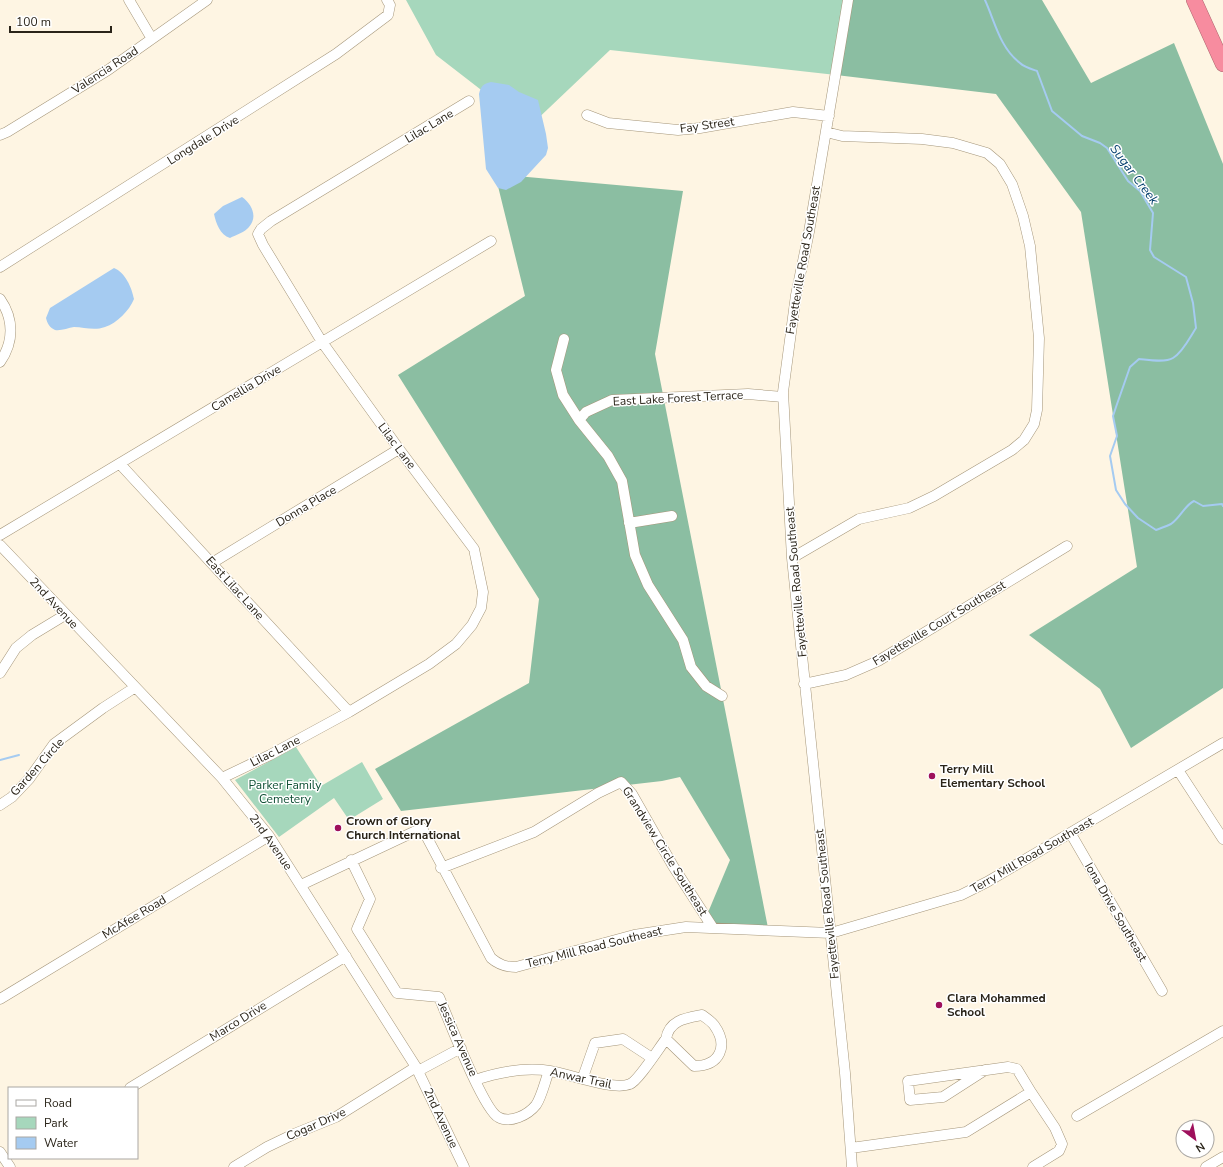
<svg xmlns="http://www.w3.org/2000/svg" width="1223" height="1167" viewBox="0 0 1223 1167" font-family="'Nunito Sans',sans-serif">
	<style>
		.green { fill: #a6d7bc }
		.forest { fill: #8bbea2 }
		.water { fill: #a5cbf1 }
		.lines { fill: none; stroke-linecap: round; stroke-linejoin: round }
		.stream { stroke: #a5cbf1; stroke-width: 2 }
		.minor-casing { stroke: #a5967a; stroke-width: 11 }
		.highway-casing { stroke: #af6870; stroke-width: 16 }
		.minor { stroke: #fff; stroke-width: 10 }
		.highway { stroke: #f78c9f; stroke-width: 15 }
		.poi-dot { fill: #9e105c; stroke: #fff; stroke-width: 1.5 }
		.labels { text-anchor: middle; stroke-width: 3; stroke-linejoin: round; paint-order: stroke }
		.street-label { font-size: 12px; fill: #2a2419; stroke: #fff }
		.poi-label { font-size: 12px; font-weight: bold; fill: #2a2419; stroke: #fff; text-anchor: start }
		.park-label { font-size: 12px; fill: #0e4f34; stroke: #fff }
		.water-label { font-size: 13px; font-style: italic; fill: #023e6c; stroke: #fff }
	</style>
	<rect width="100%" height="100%" fill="#fef5e3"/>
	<path class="green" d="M406,0H850L836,75L610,50L529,127L436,55Z
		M296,747L321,786L362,762L383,799L349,820L334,798L279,837L235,780Z"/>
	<path class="forest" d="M850,0H1042L1091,83L1174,43L1223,164V688L1131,748L1100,689L1029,635L1137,567L1081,212L996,94L836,75Z
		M495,174L683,191L655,354L769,933L704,922L730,860L680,777L662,781L401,811L375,769L529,683L539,599L398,375L525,296Z"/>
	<path class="water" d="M491,82L509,85L519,92L538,100L546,134L548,148L546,155L521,182L506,190L498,188L486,169L479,94C481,86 483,84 491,82Z
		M242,197C252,204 258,217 249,227C245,232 236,235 230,238C220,235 216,223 214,214L223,206Z
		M114,268C125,272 132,288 134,299C129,311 117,323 105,327C94,331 84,327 74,327C68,328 61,331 55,330C50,328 47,323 46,318L50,308Z"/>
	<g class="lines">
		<path class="stream" d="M985,0C995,22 1000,48 1020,63C1024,67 1031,69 1037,71L1052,111L1082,136L1100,143L1107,148L1128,181L1140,191L1153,213L1150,250L1154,257L1186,277L1193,303L1196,328C1190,337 1183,352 1173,358C1165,363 1149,360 1139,359L1130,367L1116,407L1113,416L1117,436L1110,456L1116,490L1125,504L1138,518L1156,530C1161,528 1167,526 1171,524C1181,517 1184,506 1194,501L1203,506L1222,504L1223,506
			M0,760L19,755"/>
		<g class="minor-casing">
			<path id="minor" d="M129,0L152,39
				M848,0L809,232L796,295L783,392L792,558L845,1073L852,1167
				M587,115L608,123L678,130L700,128L793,112L829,116
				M0,135L7,132L108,70L207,0
				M0,267L336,54L388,15L390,5L387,0
				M0,299C14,319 14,342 0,362
				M564,339L556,370L563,395L579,420L608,456L622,481L635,555L648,585L683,640L691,667L706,686L722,696
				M579,420L586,412L612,400L748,394L783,397
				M120,464L349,712
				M629,523L672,516
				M0,535L491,241
				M0,545L222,778L269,836L416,1067L464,1167
				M792,558L859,519L909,508L934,496L1012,450L1024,440L1034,424L1037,410L1039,338L1030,246L1023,216L1012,184L1000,164L987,153L953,143L922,139L842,136L826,132
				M212,563L399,449
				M0,673L16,648L32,635L65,615
				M804,684L846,675L878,661L1067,546
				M1178,770L1223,839
				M222,778L270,755L349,712L429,664L456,644L472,625L481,608L483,592L474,549L399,449L322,342L263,245L258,234L261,229L271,221L469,101
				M0,805L12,797L29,779L54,744L103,708L134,688
				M1071,834L1162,991
				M351,860L370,899L357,929L397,993L439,997C448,1018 483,1109 498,1117C510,1124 528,1115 536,1105C542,1096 545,1081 549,1071
				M441,868L534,832L598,793L621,782L632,794L673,866L713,928
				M301,885L422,828L491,958C499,965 506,967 516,967L634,935L686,927L831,933L961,895L987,882L1223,743
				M0,999L269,836
				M985,1070L943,1097L910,1100L908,1081L1008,1067L1017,1069L1031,1092
				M418,1071L461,1048
				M583,1077L595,1043L623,1039L652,1058
				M475,1080C499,1072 525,1067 550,1071C570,1074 613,1091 630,1084C638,1081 659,1048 666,1039C669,1020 686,1018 702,1015C706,1018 711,1021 714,1025C729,1046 720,1066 694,1066L666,1039
				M130,1088L346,956
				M1077,1116L1223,1031
				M851,1148L966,1132L1031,1092L1055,1128L1062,1144L1059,1151L1033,1167
				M0,1152L10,1167
				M234,1167L267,1147L294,1134L336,1117L416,1067
				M1206,1167L1223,1157"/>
		</g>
		<g class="highway-casing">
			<path id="highway" d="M1194,0L1223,64"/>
		</g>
		<use href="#minor" class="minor"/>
		<use href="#highway" class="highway"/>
	</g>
	<g class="poi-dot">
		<circle cx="932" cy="776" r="4"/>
		<circle cx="338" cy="828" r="4"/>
		<circle cx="939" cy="1005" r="4"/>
	</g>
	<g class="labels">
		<g class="street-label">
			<text transform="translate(105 70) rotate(-33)" y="4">Valencia Road</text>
			<text transform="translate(707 125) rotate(-8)" y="4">Fay Street</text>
			<text transform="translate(429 126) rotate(-31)" y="4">Lilac Lane</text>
			<text transform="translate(203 140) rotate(-32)" y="4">Longdale Drive</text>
			<text transform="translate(803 260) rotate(-80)" y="4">Fayetteville Road Southeast</text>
			<text transform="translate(246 388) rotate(-31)" y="4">Camellia Drive</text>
			<text transform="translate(678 398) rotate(-3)" y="4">East Lake Forest Terrace</text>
			<text transform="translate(397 446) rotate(53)" y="4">Lilac Lane</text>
			<text transform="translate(306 506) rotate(-31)" y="4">Donna Place</text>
			<text transform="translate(796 582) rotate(-95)" y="4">Fayetteville Road Southeast</text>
			<text transform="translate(235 588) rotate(48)" y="4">East Lilac Lane</text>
			<text transform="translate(54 603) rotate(47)" y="4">2nd Avenue</text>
			<text transform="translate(939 623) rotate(-31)" y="4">Fayetteville Court Southeast</text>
			<text transform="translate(275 751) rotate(-27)" y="4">Lilac Lane</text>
			<text transform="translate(37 767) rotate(-48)" y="4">Garden Circle</text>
			<text transform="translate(271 842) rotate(55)" y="4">2nd Avenue</text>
			<text transform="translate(665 851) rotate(58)" y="4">Grandview Circle Southeast</text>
			<text transform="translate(1032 855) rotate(-30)" y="4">Terry Mill Road Southeast</text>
			<text transform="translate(827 904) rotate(-96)" y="4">Fayetteville Road Southeast</text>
			<text transform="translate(1116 912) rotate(60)" y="4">Iona Drive Southeast</text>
			<text transform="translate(134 917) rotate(-31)" y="4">McAfee Road</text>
			<text transform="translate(594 947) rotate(-14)" y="4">Terry Mill Road Southeast</text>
			<text transform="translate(238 1021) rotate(-32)" y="4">Marco Drive</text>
			<text transform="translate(458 1039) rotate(66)" y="4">Jessica Avenue</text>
			<text transform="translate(581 1078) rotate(12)" y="4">Anwar Trail</text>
			<text transform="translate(441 1118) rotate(65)" y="4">2nd Avenue</text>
			<text transform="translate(316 1124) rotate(-24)" y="4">Cogar Drive</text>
		</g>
		<g class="poi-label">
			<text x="940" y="773">Terry Mill<tspan x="940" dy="14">Elementary School</tspan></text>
			<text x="346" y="825">Crown of Glory<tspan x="346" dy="14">Church International</tspan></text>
			<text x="947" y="1002">Clara Mohammed<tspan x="947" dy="14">School</tspan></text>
		</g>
		<g class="park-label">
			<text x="285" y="789">Parker Family<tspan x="285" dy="14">Cemetery</tspan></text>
		</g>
		<g class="water-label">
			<text transform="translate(1135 174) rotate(53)" y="5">Sugar Creek</text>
		</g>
	</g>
	<rect x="8" y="1087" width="130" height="72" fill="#ffffff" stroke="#aaa7a3"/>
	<rect x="16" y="1100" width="20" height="6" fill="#ffffff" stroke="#aaa7a3"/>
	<text x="44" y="1107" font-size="12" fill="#2a2419">Road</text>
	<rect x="16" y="1117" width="20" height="12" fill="#a6d7bc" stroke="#aaa7a3"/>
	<text x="44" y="1127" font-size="12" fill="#2a2419">Park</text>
	<rect x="16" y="1137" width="20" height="12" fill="#a5cbf1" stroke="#aaa7a3"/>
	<text x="44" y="1147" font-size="12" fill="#2a2419">Water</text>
	<g transform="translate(1195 1139) rotate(148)"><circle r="19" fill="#ffffff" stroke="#aaa7a3"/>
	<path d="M0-3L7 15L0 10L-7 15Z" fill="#9e105c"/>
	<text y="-6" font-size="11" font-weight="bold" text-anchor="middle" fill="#2a2419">N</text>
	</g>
	<path d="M10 26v6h101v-6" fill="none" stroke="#2a2419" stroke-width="2"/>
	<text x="16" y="26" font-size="12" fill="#2a2419" stroke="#ffffff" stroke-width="3" paint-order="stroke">100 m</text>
</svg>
